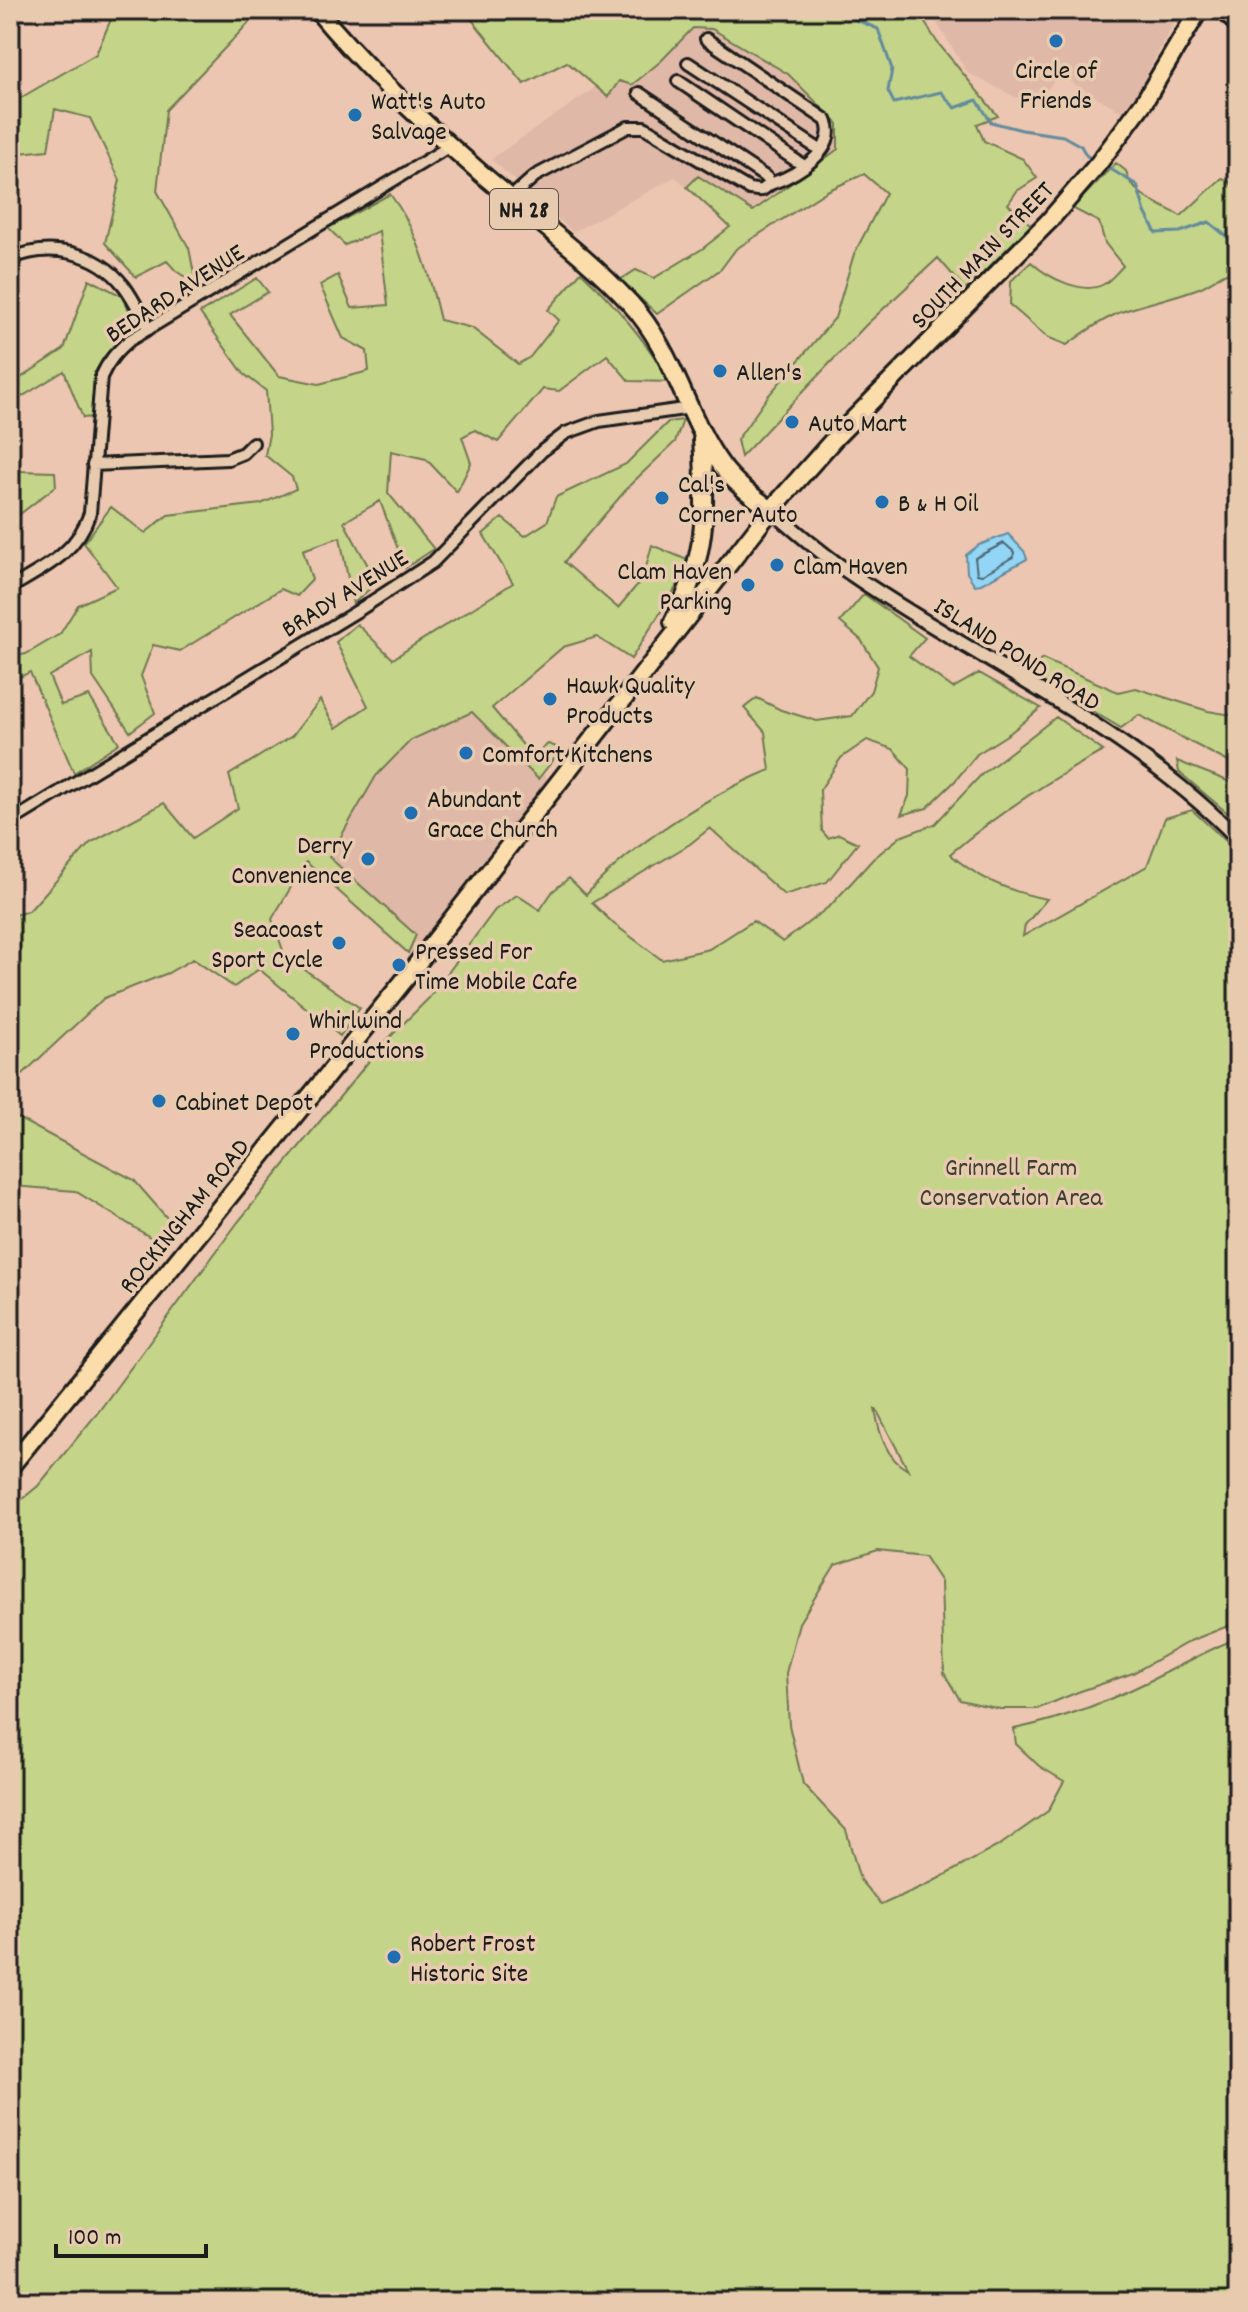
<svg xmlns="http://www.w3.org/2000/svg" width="1248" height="2312" viewBox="0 0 1248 2312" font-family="Dekko,sans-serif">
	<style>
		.built { fill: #e0b8a7 }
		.green { fill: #c4d488; stroke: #707852; stroke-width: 2; fill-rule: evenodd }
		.water { fill: #93d5f5; stroke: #638b9e; stroke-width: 2 }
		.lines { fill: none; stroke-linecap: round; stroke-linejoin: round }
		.shore { stroke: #4c6673; stroke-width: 2 }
		.stream { stroke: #638b9e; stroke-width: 3 }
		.minor-casing { stroke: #1c1c1c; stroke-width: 16 }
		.tertiary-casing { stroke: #1c1c1c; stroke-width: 18 }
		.primary-casing { stroke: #1c1c1c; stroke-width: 22 }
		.minor { stroke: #e8cbaf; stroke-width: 10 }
		.tertiary { stroke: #e8cbaf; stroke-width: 12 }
		.primary { stroke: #fbddab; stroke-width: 16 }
		.poi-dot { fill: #1f6fb2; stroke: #e8cbaf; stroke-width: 3 }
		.labels { text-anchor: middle; stroke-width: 7; stroke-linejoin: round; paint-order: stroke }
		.shield { fill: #e8cbaf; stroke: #595048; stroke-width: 2 }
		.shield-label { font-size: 24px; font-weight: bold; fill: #1c1c1c }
		.poi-label { font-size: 26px; fill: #1c1c1c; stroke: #e8cbaf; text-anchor: start }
		.street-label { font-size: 26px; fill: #1c1c1c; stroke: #e8cbaf }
		.park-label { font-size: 26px; fill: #3e4132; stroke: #e8cbaf }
	</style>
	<rect width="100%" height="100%" fill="#ecc6b0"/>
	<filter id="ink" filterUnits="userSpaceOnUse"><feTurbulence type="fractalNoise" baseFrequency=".0125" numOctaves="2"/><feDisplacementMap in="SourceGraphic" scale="16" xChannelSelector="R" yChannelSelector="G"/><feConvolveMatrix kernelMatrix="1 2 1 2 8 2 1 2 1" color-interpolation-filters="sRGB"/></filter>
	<g filter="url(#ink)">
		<path class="built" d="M709,10L887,122L730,223L675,177L573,232L491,159Z
			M929,10H1180L1126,114L1059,75L1033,106L968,73Z
			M440,669L549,780L414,954L279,829Z"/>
		<path class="green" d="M115,10H261L166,110L157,191L189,248L196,284L176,271L167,261L136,277L105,243L120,180L90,118L55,109L48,150L10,154V104L96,54Z
			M464,10H917L937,42L998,116L977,124L984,141L1023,159L1037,178L1017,191L1008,204L1031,225L966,290L938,258L866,325L741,457L737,440L768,396L835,318L854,254L886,193L864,174L827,191L736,249L721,269L657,314L620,280L636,270L654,278L702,249L730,227L687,187L698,176L753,211L838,149V124L788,74L712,29L693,28L661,61L632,85L619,81L608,97L567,62L524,84Z
			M1116,163L1126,171C1130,195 1162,205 1181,216L1222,178L1238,189V270C1221,272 1214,282 1199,288C1173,298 1146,303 1121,312C1101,320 1083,333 1067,345L1047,337L1010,305L1011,281L1031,262C1047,277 1083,296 1104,284C1111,280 1118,271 1123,266L1105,243L1099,222L1072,208Z
			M390,194C419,232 429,274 440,320L472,328L518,364L530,357L559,320L548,310L581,272C618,307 644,339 671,382L629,381L607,355L559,391L543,389L498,442L475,430L462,437L471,463L457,492L426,459L391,451L388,493L434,549L405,568L380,501L344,522L377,582L353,604L340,537L303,550L312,580L297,596L281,589L180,651L153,645L141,676L155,713L130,732L93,677L92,652L49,676L61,705L89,696L119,743L74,773L30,672L10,682V657L26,654L60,634L78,605L117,587L84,543L111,507L145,533L168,515L261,504L296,489L292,477L265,455L269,434L266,391L244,374L200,313L257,278L268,292L230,315L279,376L319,384L369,371L367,351L343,338L320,285L338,275L352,308L388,305L379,231L345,245L328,228Z
			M89,279L122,296L138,328L94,373L92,417L83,418L64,371L10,404V385L64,349Z
			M683,420L675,442L631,484L564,562L618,608L643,578L652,545L692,562L631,659L597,637L563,647L492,708L533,757L548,744L562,749L538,779L472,712L411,740L376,776L329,857L416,935L408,953L306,862L272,919L285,956L360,1008L340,1036L259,969L234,987L193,959L168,973L104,998L10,1086V916L29,911L90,843L164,803L193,838L238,808L229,775L292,736L320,700L336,728L368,706L336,642L357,624L393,659C432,632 473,609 513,583L483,534L502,518L525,536L547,522L556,497L626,464L668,422Z
			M10,457L20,471L55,472L56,486L20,514L10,518Z
			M864,594L925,638L909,656L953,688L979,673L1041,708L1010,733L977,754L955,781L927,808L901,815L909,796L910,769L893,749L867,740L841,758L820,790L822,831L828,838L839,834L858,843L827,882L784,895L710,828L690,844L592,903L614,924L662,960L709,949L753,921L783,942L831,905L873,859L900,837L935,824L981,775L1056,717L1103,751C1048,781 998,813 950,854C978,879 1010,892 1047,899L1025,925L1023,936L1147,866L1165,818L1192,810L1238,852V1622L1190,1641L1133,1673L1078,1692L1037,1709H1000L960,1700L944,1673L941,1582L924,1556L878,1551L835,1565L799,1623L786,1673L789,1725L803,1784L846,1830L860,1880L881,1905L932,1882L1000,1845L1048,1811L1064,1781L1039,1766L1016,1744L1014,1729C1068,1718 1122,1696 1171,1670C1193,1659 1214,1647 1238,1638V2302H10V1509L38,1486L99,1411L238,1222L382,1045L429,998L495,910L517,895L540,910L553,891L569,878L586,895C629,846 710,794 770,770L765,732L744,708L757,698L781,710L817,721L852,716L871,691L878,667L861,640L840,622ZM875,1409H876L908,1470C886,1459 879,1433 875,1409Z
			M1042,659L1118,692L1136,688L1208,711L1238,716V767L1139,715L1121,728L1028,673Z
			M1177,761L1238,785V822L1179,772Z
			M10,1114L134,1180L174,1226L158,1242L75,1191L13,1186L10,1190Z"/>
		<path class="water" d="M1008,534L1024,551L1027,559L981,584L975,585L967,573L966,555L979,545Z"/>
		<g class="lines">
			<path class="shore" d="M1004,543L1014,552L1013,557L982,575L977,574L975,558Z"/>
			<path class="stream" d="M845,10L852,18L878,29L892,69L888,91L894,103L941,92L955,108L977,100L991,122L1022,130L1063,136L1081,146L1086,155L1090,158
				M1107,167L1137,185L1145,212L1156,233L1180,232L1209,222L1238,246"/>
			<g class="minor-casing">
				<path id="minor" d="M1219,10L1238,29
					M688,63L820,150
					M678,81L804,166
					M639,93L767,178L771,183
					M510,198L535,176L628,127H644L749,189C753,189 758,191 762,190C766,188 769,184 773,183C796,175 840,149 826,120L706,39
					M10,259C49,242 97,251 124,286C134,299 141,315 149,329
					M93,465L228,459L243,453L253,443
					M10,588C45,567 76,554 90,513L101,377C108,361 117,351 130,340L450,146
					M10,822L359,610L433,562L542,451L566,433L599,421L691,408"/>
			</g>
			<g class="tertiary-casing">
				<path id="tertiary" d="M771,510C799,534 827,558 857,578C984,664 1130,728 1238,839"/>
			</g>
			<g class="primary-casing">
				<path id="primary" d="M317,10C364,67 419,119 475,168C526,213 584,253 630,303C675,352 685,415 722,466C735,484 754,497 771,510
					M673,622C707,557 707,511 702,439
					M10,1467L406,978L771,510L835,438L1049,221L1098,164L1144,102L1199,10"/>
			</g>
			<use href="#minor" class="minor"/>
			<use href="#tertiary" class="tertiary"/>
			<use href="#primary" class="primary"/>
		</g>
	</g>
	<g class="poi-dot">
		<circle cx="1056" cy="41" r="8"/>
		<circle cx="355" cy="115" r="8"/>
		<circle cx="720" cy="371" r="8"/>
		<circle cx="792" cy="422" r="8"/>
		<circle cx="662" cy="498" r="8"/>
		<circle cx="882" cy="502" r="8"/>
		<circle cx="777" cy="565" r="8"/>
		<circle cx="748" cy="585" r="8"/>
		<circle cx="550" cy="699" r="8"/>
		<circle cx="466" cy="753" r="8"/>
		<circle cx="411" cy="813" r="8"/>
		<circle cx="368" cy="859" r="8"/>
		<circle cx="339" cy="943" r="8"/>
		<circle cx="399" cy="965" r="8"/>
		<circle cx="293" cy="1034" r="8"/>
		<circle cx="159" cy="1101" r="8"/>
		<circle cx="394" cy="1957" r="8"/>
	</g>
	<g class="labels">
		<rect class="shield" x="490" y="189" width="68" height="40" rx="6"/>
		<g class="shield-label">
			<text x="524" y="217">NH 28</text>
		</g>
		<g class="poi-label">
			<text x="1056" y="78" text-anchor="middle">Circle of<tspan x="1056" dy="30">Friends</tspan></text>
			<text x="371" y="109">Watt's Auto<tspan x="371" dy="30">Salvage</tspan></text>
			<text x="736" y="380">Allen's</text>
			<text x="808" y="431">Auto Mart</text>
			<text x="678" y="492">Cal's<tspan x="678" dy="30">Corner Auto</tspan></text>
			<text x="898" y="511">B &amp; H Oil</text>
			<text x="793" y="574">Clam Haven</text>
			<text x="732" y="579" text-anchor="end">Clam Haven<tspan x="732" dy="30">Parking</tspan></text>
			<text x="566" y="693">Hawk Quality<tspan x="566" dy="30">Products</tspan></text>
			<text x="482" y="762">Comfort Kitchens</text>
			<text x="427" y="807">Abundant<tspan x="427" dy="30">Grace Church</tspan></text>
			<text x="352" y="853" text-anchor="end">Derry<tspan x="352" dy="30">Convenience</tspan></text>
			<text x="323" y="937" text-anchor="end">Seacoast<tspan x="323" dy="30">Sport Cycle</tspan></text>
			<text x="415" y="959">Pressed For<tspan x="415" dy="30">Time Mobile Cafe</tspan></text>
			<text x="309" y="1028">Whirlwind<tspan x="309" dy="30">Productions</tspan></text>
			<text x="175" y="1110">Cabinet Depot</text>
			<text x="410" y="1951">Robert Frost<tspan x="410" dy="30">Historic Site</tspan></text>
		</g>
		<g class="street-label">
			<text transform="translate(981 254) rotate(-46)" y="9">SOUTH MAIN STREET</text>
			<text transform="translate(174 292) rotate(-33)" y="9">BEDARD AVENUE</text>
			<text transform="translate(344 592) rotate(-32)" y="9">BRADY AVENUE</text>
			<text transform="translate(1018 653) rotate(32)" y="9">ISLAND POND ROAD</text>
			<text transform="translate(183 1215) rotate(-51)" y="9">ROCKINGHAM ROAD</text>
		</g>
		<g class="park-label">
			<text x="1011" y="1175">Grinnell Farm<tspan x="1011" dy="30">Conservation Area</tspan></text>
		</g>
	</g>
	<rect width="1248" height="2312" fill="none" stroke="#e8cbaf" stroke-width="40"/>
	<rect x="20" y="20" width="1208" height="2272" fill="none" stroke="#1c1c1c" stroke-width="3" filter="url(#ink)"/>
	<path d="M56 2244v12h150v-12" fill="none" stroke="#1c1c1c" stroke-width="4"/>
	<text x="68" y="2244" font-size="24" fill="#1c1c1c" stroke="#e8cbaf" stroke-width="6" paint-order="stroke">100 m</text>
</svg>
